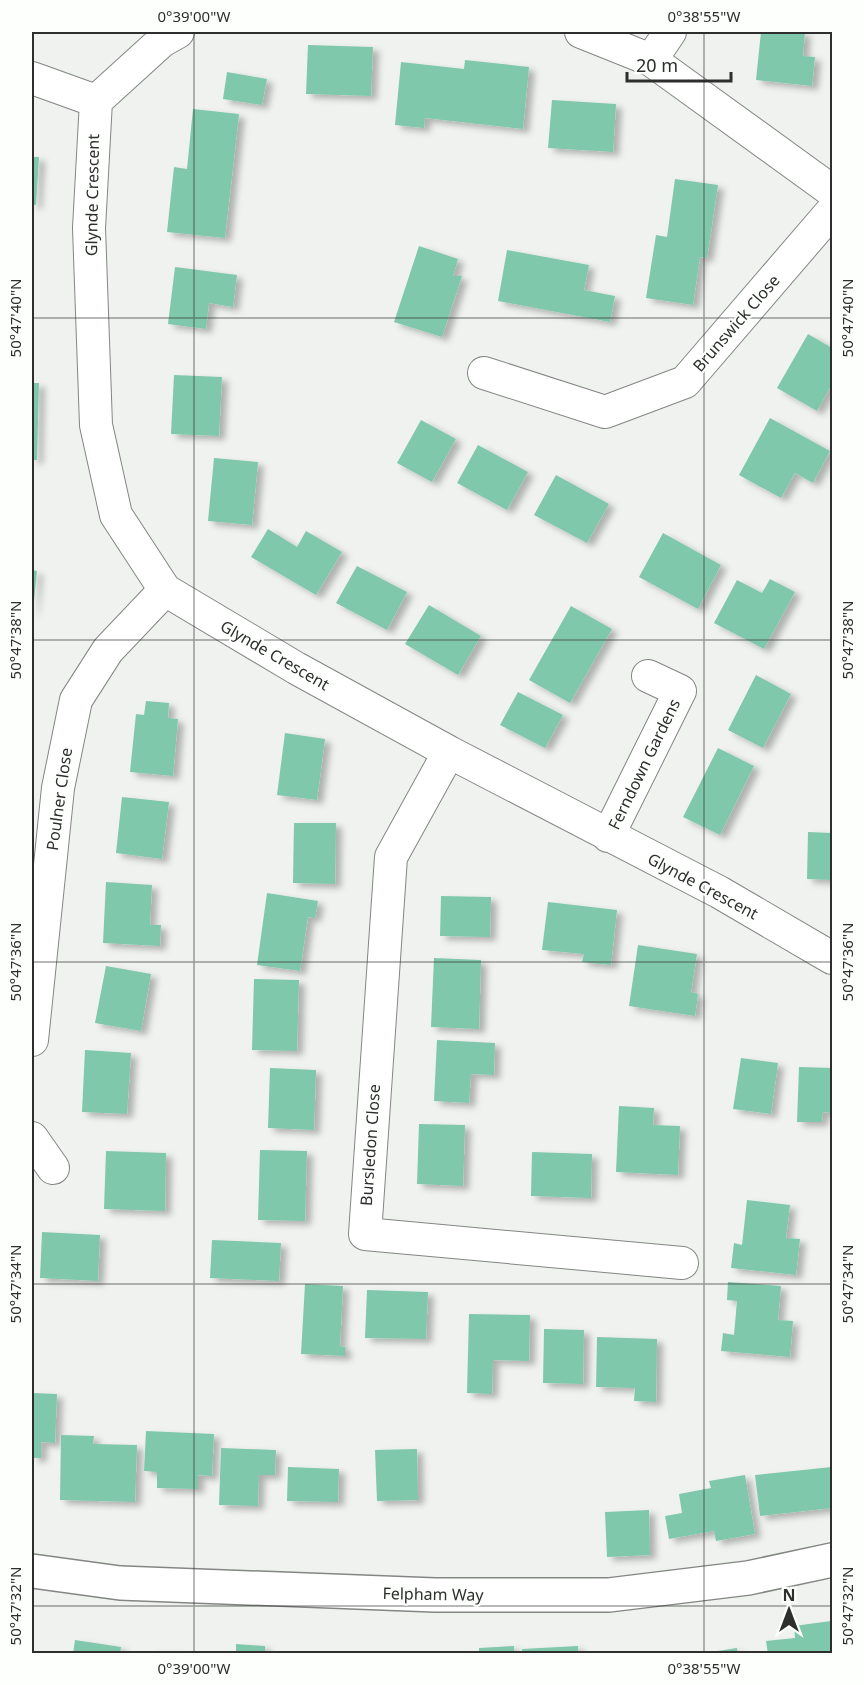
<svg xmlns="http://www.w3.org/2000/svg" width="864" height="1685" viewBox="0 0 864 1685" font-family="'Noto Sans',sans-serif">
	<style>
		.building { fill: #80c8ab; filter: url(#shadow) }
		.lines { fill: none; stroke-linecap: round; stroke-linejoin: round }
		.street-casing { stroke: #838683; stroke-width: 34 }
		.secondary-casing { stroke: #838683; stroke-width: 36 }
		.street { stroke: #fff; stroke-width: 32 }
		.secondary { stroke: #fff; stroke-width: 33 }
		.ticks { fill: none; stroke: #2d2e2d; stroke-width: 1.5; stroke-opacity: 0.45 }
		.labels { text-anchor: middle; stroke-width: 4.5; stroke-linejoin: round; paint-order: stroke }
		.street-label { font-size: 16px; fill: #2d2e2d; stroke: #fdfffd }
		.neatline { fill: none; stroke: #2d2e2d; stroke-width: 2 }
		.ticks-label { font-size: 15px; text-anchor: middle; fill: #2d2e2d }
	</style>
	<defs>
		<filter id="shadow"><feDropShadow dx="6" dy="4" stdDeviation="3" flood-color="#0004"/></filter>
	</defs>
	<rect width="100%" height="100%" fill="#eff2ef"/>
	<path class="building" d="M761,32H805L803,56L815,57L812,86L756,80Z
		M308,45L373,47L371,96L306,94Z
		M465,60L529,67L523,129L425,118L424,128L395,125L401,62L464,69Z
		M227,72L267,79L262,105L223,99Z
		M552,100L616,104L613,152L548,148Z
		M193,109L239,114L225,238L167,232L174,167L187,169Z
		M32,157H39L36,205H32Z
		M675,179L718,185L707,258L700,257L693,305L646,298L656,235L667,237Z
		M419,246L458,259L453,276H462L442,337L394,322Z
		M507,250L589,265L584,290L615,296L610,322L498,301Z
		M175,267L237,275L233,307L209,303L206,329L168,324Z
		M808,334L832,348V384L817,411L777,388Z
		M174,375L222,377L219,436L171,434Z
		M32,383H39L37,460H32Z
		M770,418L830,451L813,483L795,473L781,498L739,475Z
		M421,420L456,439L432,482L397,463Z
		M478,445L528,472L507,510L457,483Z
		M214,458L258,462L252,525L208,521Z
		M556,475L609,504L587,543L534,515Z
		M268,529L297,547L306,531L342,552L316,595L251,557Z
		M663,533L721,565L698,609L639,577Z
		M357,566L407,592L387,630L336,603Z
		M32,570L37,571L33,612H32Z
		M770,579L795,592L764,649L714,623L737,580L762,593Z
		M429,605L481,636L458,675L405,644Z
		M571,606L612,629L570,703L529,680Z
		M756,675L791,694L763,748L728,730Z
		M518,692L563,715L545,748L500,725Z
		M146,701L169,703L168,718L178,719L173,776L130,772L136,714L144,715Z
		M285,733L325,739L317,800L277,795Z
		M718,748L754,766L720,835L683,817Z
		M122,797L169,802L162,859L116,853Z
		M294,823H336L335,884L293,883Z
		M808,832L832,833V880L807,879Z
		M106,882L152,885L150,925H161L160,946L103,943Z
		M267,893L318,901L315,918L308,917L300,971L257,965Z
		M441,896L491,897L490,937L440,936Z
		M548,902L617,910L611,965L582,962L584,954L542,950Z
		M638,945L697,954L691,992L698,994L695,1016L629,1006Z
		M434,958L481,960L479,1029L431,1027Z
		M106,966L151,974L141,1031L95,1023Z
		M254,979L299,980L297,1051L252,1050Z
		M437,1040L495,1043L494,1075L471,1074L469,1103L434,1101Z
		M85,1050L131,1053L127,1114L82,1112Z
		M741,1058L778,1063L771,1114L733,1109Z
		M799,1067L832,1068V1113L823,1112L822,1122H797Z
		M270,1068L316,1070L314,1130L268,1128Z
		M619,1106L654,1108L653,1125L680,1126L678,1175L616,1172Z
		M419,1124L465,1125L463,1186L417,1184Z
		M260,1150L307,1151L305,1221L258,1220Z
		M106,1151L166,1153L165,1211L104,1209Z
		M532,1152L592,1154L591,1198L531,1196Z
		M747,1200L790,1205L786,1238L800,1239L796,1275L731,1268L734,1243L742,1245Z
		M42,1232L100,1235L98,1281L40,1278Z
		M212,1240L281,1243L279,1281L210,1278Z
		M728,1282L781,1286L778,1320L793,1321L790,1357L721,1351L723,1333L734,1335L737,1301L727,1300Z
		M305,1284L343,1286L340,1346L345,1347V1356L301,1354Z
		M367,1290L428,1292L426,1339L365,1338Z
		M469,1314L530,1315L529,1361L493,1360L492,1394L467,1393Z
		M544,1329L584,1330L583,1384L543,1383Z
		M597,1337L657,1339L656,1402L634,1401L635,1388L596,1387Z
		M32,1393L57,1394L55,1443L41,1442V1458H32Z
		M146,1431L214,1434L212,1476L198,1475V1489L157,1488V1472L144,1471Z
		M61,1435L94,1436L93,1444L137,1445L135,1502L60,1500Z
		M221,1448L276,1450L275,1475H259L258,1506L219,1505Z
		M417,1449L418,1500L377,1501L375,1450Z
		M288,1467L339,1469L338,1502L287,1501Z
		M832,1467V1508L760,1516L755,1475Z
		M745,1475L755,1534L716,1541L714,1531L669,1539L665,1516L682,1513L679,1494L711,1488L709,1481Z
		M649,1510L650,1555L607,1557L605,1512Z
		M831,1621L832,1654H768L766,1641L795,1638L794,1626Z
		M75,1640L121,1647L120,1654H73Z
		M236,1644L265,1646V1654H236Z
		M514,1646V1654H479V1648Z
		M578,1646V1654H522V1649Z
		M737,1648L738,1654H711V1652Z
		M149,1651H179V1654H149Z"/>
	<g class="lines">
		<g class="street-casing">
			<path id="street" d="M581,32L651,60L832,191
				M651,60L670,32
				M32,78L96,101
				M96,101L89,228L96,425L116,515L165,590L296,668L449,752L719,892L832,958
				M96,101L162,41L178,32
				M484,373L605,412L685,382L832,211
				M449,752L391,857L365,1234L682,1263
				M608,836L680,691L648,676
				M32,1040L58,788L76,700L108,650L165,590
				M32,1138L53,1168"/>
		</g>
		<g class="secondary-casing">
			<path id="secondary" d="M32,1571L120,1583L435,1595H609L748,1578L832,1560"/>
		</g>
		<use href="#street" class="street"/>
		<use href="#secondary" class="secondary"/>
	</g>
	<path class="ticks" d="M194,32V1654M704,32V1654M32,318H832M32,640H832M32,962H832M32,1284H832M32,1606H832"/>
	<g class="labels">
		<g class="street-label">
			<text transform="translate(92 195) rotate(-89)" y="6">Glynde Crescent</text>
			<text transform="translate(736 323) rotate(-49)" y="6">Brunswick Close</text>
			<text transform="translate(275 655) rotate(30)" y="6">Glynde Crescent</text>
			<text transform="translate(644 764) rotate(-64)" y="6">Ferndown Gardens</text>
			<text transform="translate(59 799) rotate(-82)" y="6">Poulner Close</text>
			<text transform="translate(703 886) rotate(28)" y="6">Glynde Crescent</text>
			<text transform="translate(370 1145) rotate(-86)" y="6">Bursledon Close</text>
			<text transform="translate(433 1594) rotate(1)" y="6">Felpham Way</text>
		</g>
	</g>
	<rect width="864" height="1685" fill="none" stroke="#fdfffd" stroke-width="66"/>
	<g transform="translate(789 1610)" stroke="#fdfffd" stroke-width="4.5" paint-order="stroke">
	<path d="M0-4.5L10 22L0 15L-10 22Z" fill="#2d2e2d"/>
	<text y="-9" font-size="16" font-weight="bold" text-anchor="middle" fill="#2d2e2d">N</text>
	</g>
	<path d="M627 72v9h104v-9" fill="none" stroke="#2d2e2d" stroke-width="3"/>
	<text x="636" y="72" font-size="18" fill="#2d2e2d" stroke="#fdfffd" stroke-width="4.5" paint-order="stroke">20 m</text>
	<rect x="33" y="33" width="798" height="1619" class="neatline"/>
	<g class="ticks-label">
		<text x="194" y="22">0°39'00"W</text>
		<text x="704" y="22">0°38'55"W</text>
		<text transform="translate(16 318) rotate(-90)" y="5">50°47'40"N</text>
		<text transform="translate(848 318) rotate(-90)" y="5">50°47'40"N</text>
		<text transform="translate(16 640) rotate(-90)" y="5">50°47'38"N</text>
		<text transform="translate(848 640) rotate(-90)" y="5">50°47'38"N</text>
		<text transform="translate(16 962) rotate(-90)" y="5">50°47'36"N</text>
		<text transform="translate(848 962) rotate(-90)" y="5">50°47'36"N</text>
		<text transform="translate(16 1284) rotate(-90)" y="5">50°47'34"N</text>
		<text transform="translate(848 1284) rotate(-90)" y="5">50°47'34"N</text>
		<text transform="translate(16 1606) rotate(-90)" y="5">50°47'32"N</text>
		<text transform="translate(848 1606) rotate(-90)" y="5">50°47'32"N</text>
		<text x="194" y="1674">0°39'00"W</text>
		<text x="704" y="1674">0°38'55"W</text>
	</g>
</svg>
